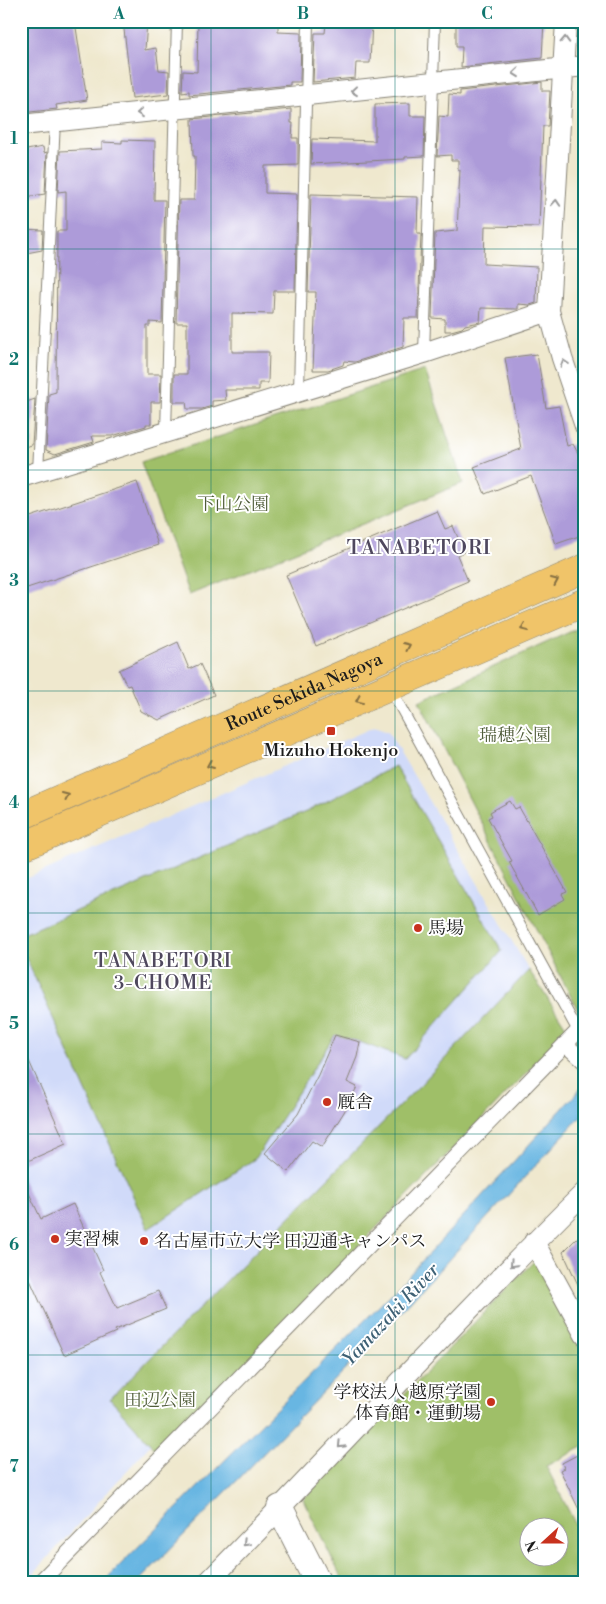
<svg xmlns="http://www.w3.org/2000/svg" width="606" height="1604" viewBox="0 0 606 1604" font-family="'Libre Bodoni','Noto Serif JP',serif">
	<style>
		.built { fill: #d0daf9 }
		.green { fill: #9fbf68; stroke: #5e6e42; fill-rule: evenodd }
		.water { fill: #68b6e2; stroke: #42697f }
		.building { fill: #ad9bd9 }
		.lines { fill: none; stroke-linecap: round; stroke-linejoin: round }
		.service-casing { stroke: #868275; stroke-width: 12 }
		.pedestrian-casing { stroke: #868275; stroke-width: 17 }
		.minor-casing { stroke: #868275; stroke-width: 22 }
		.tertiary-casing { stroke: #868275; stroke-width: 28 }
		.primary-casing { stroke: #868275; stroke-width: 29 }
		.service { stroke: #fff; stroke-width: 10 }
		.pedestrian { stroke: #fff; stroke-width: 15 }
		.minor { stroke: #fff; stroke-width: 20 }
		.tertiary { stroke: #fff; stroke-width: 26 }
		.primary { stroke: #f0c469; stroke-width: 28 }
		.oneway { stroke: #999 }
		.oneway2 { stroke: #867042 }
		.grid { fill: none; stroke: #0f766e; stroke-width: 1; stroke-opacity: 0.55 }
		.poi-dot { fill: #c8321e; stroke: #fff; stroke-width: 2 }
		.labels { text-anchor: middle; stroke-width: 4; stroke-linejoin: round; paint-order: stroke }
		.park-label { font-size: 18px; fill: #505d3a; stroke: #fff }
		.street-label { font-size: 18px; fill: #1c1c1c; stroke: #fff }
		.poi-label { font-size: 18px; fill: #1c1c1c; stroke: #fff; text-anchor: start }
		.neighbourhood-label { font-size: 19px; letter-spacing: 1px; fill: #4f485e; stroke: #fff }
		.water-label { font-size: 19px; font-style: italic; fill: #3e6175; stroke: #fff }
		.quarter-label { font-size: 20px; letter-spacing: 1px; fill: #4f485e; stroke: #fff }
		.neatline { fill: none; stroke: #0f766e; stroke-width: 2 }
		.grid-label { font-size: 16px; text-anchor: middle; font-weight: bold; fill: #0f766e }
	</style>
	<rect width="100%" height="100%" fill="#fff"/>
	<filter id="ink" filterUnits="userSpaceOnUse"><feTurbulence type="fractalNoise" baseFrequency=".02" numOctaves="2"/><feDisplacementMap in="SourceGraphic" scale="10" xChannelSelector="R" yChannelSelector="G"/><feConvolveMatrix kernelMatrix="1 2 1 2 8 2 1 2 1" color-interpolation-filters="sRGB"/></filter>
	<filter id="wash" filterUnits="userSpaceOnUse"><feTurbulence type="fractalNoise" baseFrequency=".0096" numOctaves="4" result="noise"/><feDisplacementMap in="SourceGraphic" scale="20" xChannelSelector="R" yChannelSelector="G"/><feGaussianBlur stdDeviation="1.12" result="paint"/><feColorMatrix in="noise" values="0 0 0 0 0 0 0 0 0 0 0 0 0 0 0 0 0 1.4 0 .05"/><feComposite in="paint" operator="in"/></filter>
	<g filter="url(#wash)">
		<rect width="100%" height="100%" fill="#efe8ce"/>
		<path class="built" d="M374,727L388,732L529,970L422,1083L110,1399L151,1444L25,1583H21V881Z"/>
		<path class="green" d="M425,370L463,483L189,595L141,462Z
			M585,625V1024L419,701Z
			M395,766L502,951L405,1059L360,1042L335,1035L256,1158L148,1229L21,947V935L308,811Z
			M529,970L568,1030L158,1453L110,1399L422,1083Z
			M536,1259L585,1359V1446L546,1466L585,1543V1583H344L303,1499ZM528,1526H558V1556H528Z"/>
		<path class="water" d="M585,1084V1112L379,1335L137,1583H102L398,1287Z"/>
		<g id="blocks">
			<path class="building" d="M21,21H75L87,100L56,105L57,109L21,113V78L28,77Z
				M123,21H147L145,50L156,48L159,70L169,71L168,94L132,98Z
				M198,21H278V32L301,33L300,82H290V85L189,95V91L182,92L183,71L197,72Z
				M328,21H372L370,63H356L355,78L313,82L315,33H325L326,24H328Z
				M456,21H544L542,58L461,67L462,47H456Z
				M542,82V91H550L548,126H543L539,227L485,226L484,264L537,267L536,303L530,305L518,304V309H516L481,308L480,322L465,325L462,328L451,331H445V319L432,318L435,233L457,231L460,170H458V160H451V155L437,156L439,116L448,117L449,94L460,95V91Z
				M410,103V116H425L424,156L405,157V159L311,164L312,139L375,141V104Z
				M291,109V123H293L292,138H298V165L265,166V193L297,194L295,291H274L273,314L232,313V352H269L268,383H259V390H225L226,400L212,401V406L202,409H187L186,402H174V374H187V323H176L179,200H194L195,156H193L192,119Z
				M122,140L155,141L154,200H165L162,323L150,322V326H147V374H161L160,402H151V424H146V426L112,436H92L94,442L55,454L46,450L49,394L56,392L57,231H66V191L58,192L60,151L102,149V142L122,143Z
				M43,147L44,153L47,152L45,194L25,197L21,174V151Z
				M311,194L418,197L417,234H421L418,318H404L403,347L355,362L344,361L343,365L328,370H313L316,292H308Z
				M21,229L43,230L42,250L21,254Z
				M537,354L546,408L559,406L567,446L573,444L585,466V534L556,544L531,476L485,494L474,467L521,449L505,358Z
				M35,399L32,445L21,448V404Z
				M137,482L158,545L21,590V520Z
				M437,511L445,529L453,526L464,552L457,555L468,581L316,646L286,575Z
				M178,642L189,669L200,664L214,695L159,720L141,711L130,685L127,686L119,670Z
				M510,801L515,809L519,807L567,892L562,894L565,899L538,915L509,862L512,861L488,818L492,816L490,812Z
				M335,1035L360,1042L357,1057L347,1082L357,1087L344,1112L322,1147L312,1141L288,1172L265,1153L298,1114L318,1075Z
				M21,1043L66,1144L21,1164Z
				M21,1176L41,1219L73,1204L103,1270L100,1272L117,1308L158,1291L166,1309L115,1330L116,1332L64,1355L21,1260Z
				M585,1230V1300L563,1252Z
				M579,1454L582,1459L585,1458V1522L560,1470L564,1468L562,1463Z"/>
		</g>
	</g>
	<g filter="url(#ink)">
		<use href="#blocks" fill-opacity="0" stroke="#868275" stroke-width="1"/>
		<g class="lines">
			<g class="service-casing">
				<path id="service" d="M424,353L435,21
					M299,391L308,21
					M166,432L177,21
					M38,472L55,121
					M390,688L578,1031"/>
			</g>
			<g class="pedestrian-casing">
				<path id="pedestrian" d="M565,1044L585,1062
					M39,1583L585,1024"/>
			</g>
			<g class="minor-casing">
				<path id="minor" d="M566,21L549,311L562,358L585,426
					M21,125L585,66
					M21,477L424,353L549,311
					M534,1242L585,1335
					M207,1583C334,1454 456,1319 585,1192"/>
			</g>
			<g class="tertiary-casing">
				<path id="tertiary" d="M280,1508L318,1583"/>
			</g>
			<g class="primary-casing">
				<g id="primary">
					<path id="s1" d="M21,816L585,568"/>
					<path d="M21,847L585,602"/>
				</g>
			</g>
			<use href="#service" class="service"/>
			<use href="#pedestrian" class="pedestrian"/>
			<use href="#minor" class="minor"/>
			<use href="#tertiary" class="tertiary"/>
			<use href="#primary" class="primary"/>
		</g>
		<defs><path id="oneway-chevron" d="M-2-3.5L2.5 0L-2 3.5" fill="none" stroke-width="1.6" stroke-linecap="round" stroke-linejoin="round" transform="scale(1.25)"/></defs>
		<g class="oneway">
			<use href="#oneway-chevron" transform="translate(565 40) rotate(-88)"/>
			<use href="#oneway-chevron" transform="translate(516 73) rotate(174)"/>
			<use href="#oneway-chevron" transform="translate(354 91) rotate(174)"/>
			<use href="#oneway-chevron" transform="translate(140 113) rotate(175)"/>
			<use href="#oneway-chevron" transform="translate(556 203) rotate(-86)"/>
			<use href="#oneway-chevron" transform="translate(564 363) rotate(-108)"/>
			<use href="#oneway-chevron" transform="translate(513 1264) rotate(134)"/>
			<use href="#oneway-chevron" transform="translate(341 1445) rotate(134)"/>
			<use href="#oneway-chevron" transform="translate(246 1543) rotate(135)"/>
		</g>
		<g class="oneway2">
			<use href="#oneway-chevron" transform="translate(555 581) rotate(-24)"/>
			<use href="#oneway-chevron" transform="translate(524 628) rotate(156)"/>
			<use href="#oneway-chevron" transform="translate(407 646) rotate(-24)"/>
			<use href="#oneway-chevron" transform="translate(359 700) rotate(157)"/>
			<use href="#oneway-chevron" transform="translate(210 765) rotate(157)"/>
			<use href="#oneway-chevron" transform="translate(66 796) rotate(-24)"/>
		</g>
	</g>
	<path class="grid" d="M211,21V1583M395,21V1583M21,249H585M21,470H585M21,691H585M21,913H585M21,1134H585M21,1355H585"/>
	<g class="poi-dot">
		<rect x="326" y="726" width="10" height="10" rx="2.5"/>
		<circle cx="418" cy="928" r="5"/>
		<circle cx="327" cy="1102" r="5"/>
		<circle cx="55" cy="1239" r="5"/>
		<circle cx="144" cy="1241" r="5"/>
		<circle cx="491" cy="1402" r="5"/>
	</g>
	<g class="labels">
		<g class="park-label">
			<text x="233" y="510">下山公園</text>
			<text x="515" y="741">瑞穂公園</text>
			<text x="160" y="1406">田辺公園</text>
		</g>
		<g class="street-label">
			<text dy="6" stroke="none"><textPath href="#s1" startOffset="309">Route Sekida Nagoya</textPath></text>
		</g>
		<g class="poi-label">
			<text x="331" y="756" text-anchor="middle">Mizuho Hokenjo</text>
			<text x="428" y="934">馬場</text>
			<text x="337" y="1108">厩舎</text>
			<text x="65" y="1245">実習棟</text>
			<text x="154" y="1247">名古屋市立大学 田辺通キャンパス</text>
			<text x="481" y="1398" text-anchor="end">学校法人 越原学園<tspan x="481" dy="21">体育館・運動場</tspan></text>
		</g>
		<g class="neighbourhood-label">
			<text x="163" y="967">TANABETORI<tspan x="163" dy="22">3-CHOME</tspan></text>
		</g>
		<g class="water-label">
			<text transform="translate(390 1314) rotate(-47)" y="7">Yamazaki River</text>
		</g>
		<g class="quarter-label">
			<text x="419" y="554">TANABETORI</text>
		</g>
	</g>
	<rect width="606" height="1604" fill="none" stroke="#fff" stroke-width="55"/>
	<g transform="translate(544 1542) rotate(249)"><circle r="24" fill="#ffffff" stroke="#a4a4a4"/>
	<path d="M0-4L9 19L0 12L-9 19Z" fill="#c8321e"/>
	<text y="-8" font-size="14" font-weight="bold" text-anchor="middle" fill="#1c1c1c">N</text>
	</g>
	<rect x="28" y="28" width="550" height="1548" class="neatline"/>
	<g class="grid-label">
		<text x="119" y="19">A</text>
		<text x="303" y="19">B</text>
		<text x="487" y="19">C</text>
		<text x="14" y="144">1</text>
		<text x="14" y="365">2</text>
		<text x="14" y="586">3</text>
		<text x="14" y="808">4</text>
		<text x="14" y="1029">5</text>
		<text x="14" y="1250">6</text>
		<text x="14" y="1472">7</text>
	</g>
</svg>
